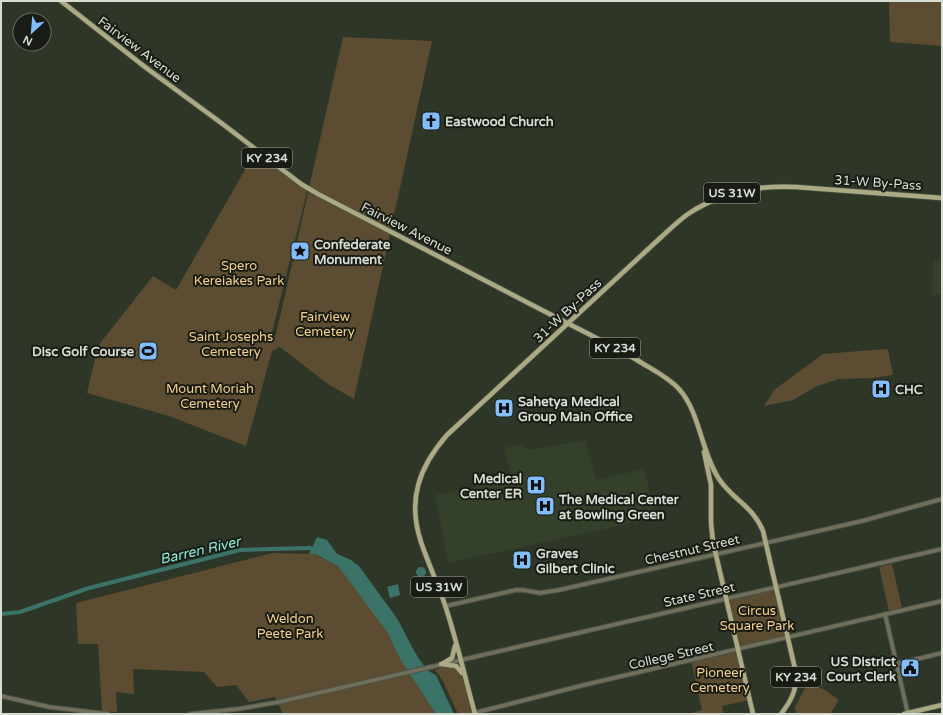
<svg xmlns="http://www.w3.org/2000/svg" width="943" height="715" viewBox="0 0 943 715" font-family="'Varela Round',sans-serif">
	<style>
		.built { fill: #35402b }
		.green { fill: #5c4d32 }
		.water { fill: #3b7368 }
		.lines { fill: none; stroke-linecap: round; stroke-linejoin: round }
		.river { stroke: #3b7368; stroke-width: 4 }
		.tertiary-casing { stroke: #4d5446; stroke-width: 5.5 }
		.primary-casing { stroke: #4d5446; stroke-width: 6 }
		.tertiary { stroke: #706f5c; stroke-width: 3.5 }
		.primary { stroke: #acaa84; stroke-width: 4.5 }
		.labels { text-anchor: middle; stroke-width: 4; stroke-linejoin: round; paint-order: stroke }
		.shield { fill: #181c15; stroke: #9ea39b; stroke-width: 1 }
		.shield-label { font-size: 12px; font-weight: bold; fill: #d8ddd4 }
		.street-label { font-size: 13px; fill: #d8ddd4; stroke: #181c15 }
		.poi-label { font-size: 13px; font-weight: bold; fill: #d8ddd4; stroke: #181c15; text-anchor: start }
		.park-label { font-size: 13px; fill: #f4cf8d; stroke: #181c15 }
		.water-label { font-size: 14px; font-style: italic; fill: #8febd7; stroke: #181c15 }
	</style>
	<rect width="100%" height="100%" fill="#2e3627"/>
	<path class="built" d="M933,260H942V294L932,295Z
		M585,440L596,480L644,469L656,518L448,563L435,495L512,479L504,448L519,445L530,450Z"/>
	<path class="green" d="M889,1H942V46L890,42Z
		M343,37L432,41L354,399L328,384L280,347L272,351L246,446L169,416L87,393L98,346L153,276L176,290L250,161L265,156L308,188L272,332L269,337L276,335Z
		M886,349L888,350L893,374L892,375L873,378L839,379L817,386L793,400L764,406L774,390L823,354Z
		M273,553L314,554L338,566L389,633L400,659L436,714H283L275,697L249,702L236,685L217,687L204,672L133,669L134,694L116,692L117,712L102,711L98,644H78L76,603Z
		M892,564L902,608L889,611L879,567Z
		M775,587L788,638L739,649L750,700L722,706L724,714H687L702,710L691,660L739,649L726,598Z
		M445,666L458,668L464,681L473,714H458L443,681L435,670Z
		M807,684L823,689L838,699V702L830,714H796L795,707Z"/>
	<path class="water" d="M317,537L327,540L337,554L351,560L359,566C371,583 384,600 396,617C406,632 419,669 436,675L454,714H436L400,659L388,633L338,566L315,554H309Z
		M416 572a5 5 0 1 1 10 0a5 5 0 1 1-10 0Z
		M419 587a5 5 0 1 1 10 0a5 5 0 1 1-10 0Z
		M398,584L400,595L390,598L387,587Z"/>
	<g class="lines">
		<path class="river" d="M1,614L20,612L89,588L240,550L310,548L315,550"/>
		<g class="tertiary-casing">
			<path id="tertiary" d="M446,606L516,590H523L540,593L559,590L862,521L942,499
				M885,614L908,714
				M896,664L942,653
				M1,696L49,707L108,714
				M474,713L584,685L942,601
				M190,714L238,709L279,702L942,549"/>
		</g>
		<g class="primary-casing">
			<path id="primary" d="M61,1L145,67L224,125L301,184L318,194C401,237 484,280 567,323C591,335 614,347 637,360C651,369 667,376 679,389C700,412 701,452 719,479C733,500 753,506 763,531L796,673C797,690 791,701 781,714
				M704,452L711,485V523L713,542L753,714
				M441,664L456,666L462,673
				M442,664L452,658L455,646
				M475,714C465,678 457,641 445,605C438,584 428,563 421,542C407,500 419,467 447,435L658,240C668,231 678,221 688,214C721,192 758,185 796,187L942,198
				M904,714L942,705"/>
		</g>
		<use href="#tertiary" class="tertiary"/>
		<use href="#primary" class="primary"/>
	</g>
	<defs>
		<g id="church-square" transform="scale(1)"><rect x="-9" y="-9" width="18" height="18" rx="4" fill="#83bcfb" stroke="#181c15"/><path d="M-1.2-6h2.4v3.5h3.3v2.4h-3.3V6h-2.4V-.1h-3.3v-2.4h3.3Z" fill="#111"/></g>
		<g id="sight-square" transform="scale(1)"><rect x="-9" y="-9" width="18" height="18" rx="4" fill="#83bcfb" stroke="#181c15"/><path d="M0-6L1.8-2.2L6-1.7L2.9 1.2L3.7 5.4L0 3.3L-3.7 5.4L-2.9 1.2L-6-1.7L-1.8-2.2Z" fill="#111"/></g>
		<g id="stadium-square" transform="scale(1)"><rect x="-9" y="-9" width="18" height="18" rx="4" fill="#83bcfb" stroke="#181c15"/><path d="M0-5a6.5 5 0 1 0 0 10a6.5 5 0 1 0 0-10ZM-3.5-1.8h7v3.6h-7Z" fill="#111"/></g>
		<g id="hospital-square" transform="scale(1)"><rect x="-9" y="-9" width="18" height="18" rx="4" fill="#83bcfb" stroke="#181c15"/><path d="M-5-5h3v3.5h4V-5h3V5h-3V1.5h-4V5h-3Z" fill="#111"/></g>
		<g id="civic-square" transform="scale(1)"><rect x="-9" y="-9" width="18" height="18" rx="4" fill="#83bcfb" stroke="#181c15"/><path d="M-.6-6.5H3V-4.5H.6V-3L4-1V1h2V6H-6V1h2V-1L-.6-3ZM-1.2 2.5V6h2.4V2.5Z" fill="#111"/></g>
	</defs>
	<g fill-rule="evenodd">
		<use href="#church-square" x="431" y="121"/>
		<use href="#sight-square" x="300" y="251"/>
		<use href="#stadium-square" x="148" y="351"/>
		<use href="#hospital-square" x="881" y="389"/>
		<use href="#hospital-square" x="504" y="408"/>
		<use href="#hospital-square" x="536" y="485"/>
		<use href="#hospital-square" x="545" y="506"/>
		<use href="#hospital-square" x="522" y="560"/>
		<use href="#civic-square" x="910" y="668"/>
	</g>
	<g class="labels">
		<g class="shield">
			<rect x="242" y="148" width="50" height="20" rx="3"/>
			<rect x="704" y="183" width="56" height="20" rx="3"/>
			<rect x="590" y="338" width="50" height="20" rx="3"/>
			<rect x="411" y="577" width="56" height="20" rx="3"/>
			<rect x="771" y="667" width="50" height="20" rx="3"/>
		</g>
		<g class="shield-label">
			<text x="267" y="162">KY 234</text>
			<text x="732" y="197">US 31W</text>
			<text x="615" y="352">KY 234</text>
			<text x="439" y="591">US 31W</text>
			<text x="796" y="681">KY 234</text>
		</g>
		<g class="street-label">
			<text transform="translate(140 49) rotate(37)" y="5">Fairview Avenue</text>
			<text transform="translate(878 182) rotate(4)" y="5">31-W By-Pass</text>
			<text transform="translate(407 228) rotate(27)" y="5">Fairview Avenue</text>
			<text transform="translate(567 310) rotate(-43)" y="5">31-W By-Pass</text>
			<text transform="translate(692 549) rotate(-13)" y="5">Chestnut Street</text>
			<text transform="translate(699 594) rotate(-13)" y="5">State Street</text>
			<text transform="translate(671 655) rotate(-13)" y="5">College Street</text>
		</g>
		<g class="poi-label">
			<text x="445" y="126">Eastwood Church</text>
			<text x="314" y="249">Confederate<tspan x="314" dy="15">Monument</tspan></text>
			<text x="134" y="356" text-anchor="end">Disc Golf Course</text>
			<text x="895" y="394">CHC</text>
			<text x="518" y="406">Sahetya Medical<tspan x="518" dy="15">Group Main Office</tspan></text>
			<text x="522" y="483" text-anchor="end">Medical<tspan x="522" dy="15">Center ER</tspan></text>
			<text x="559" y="504">The Medical Center<tspan x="559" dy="15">at Bowling Green</tspan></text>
			<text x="536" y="558">Graves<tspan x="536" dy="15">Gilbert Clinic</tspan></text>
			<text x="896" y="666" text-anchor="end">US District<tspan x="896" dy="15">Court Clerk</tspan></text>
		</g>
		<g class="park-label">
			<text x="239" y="270">Spero<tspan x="239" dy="15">Kereiakes Park</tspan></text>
			<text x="325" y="321">Fairview<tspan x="325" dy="15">Cemetery</tspan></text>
			<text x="231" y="341">Saint Josephs<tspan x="231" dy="15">Cemetery</tspan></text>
			<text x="210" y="393">Mount Moriah<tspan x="210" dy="15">Cemetery</tspan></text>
			<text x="757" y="615">Circus<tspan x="757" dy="15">Square Park</tspan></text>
			<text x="290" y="623">Weldon<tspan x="290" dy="15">Peete Park</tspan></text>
			<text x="720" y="677">Pioneer<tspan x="720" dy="15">Cemetery</tspan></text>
		</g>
		<g class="water-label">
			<text transform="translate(200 550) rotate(-13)" y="5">Barren River</text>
		</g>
	</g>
	<rect width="943" height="715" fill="none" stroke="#d8ddd4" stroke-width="4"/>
	<g transform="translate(32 32) rotate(206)"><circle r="19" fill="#181c15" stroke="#656961"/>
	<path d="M0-3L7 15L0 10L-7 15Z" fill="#83bcfb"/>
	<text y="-6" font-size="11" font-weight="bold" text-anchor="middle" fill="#d8ddd4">N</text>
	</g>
</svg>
